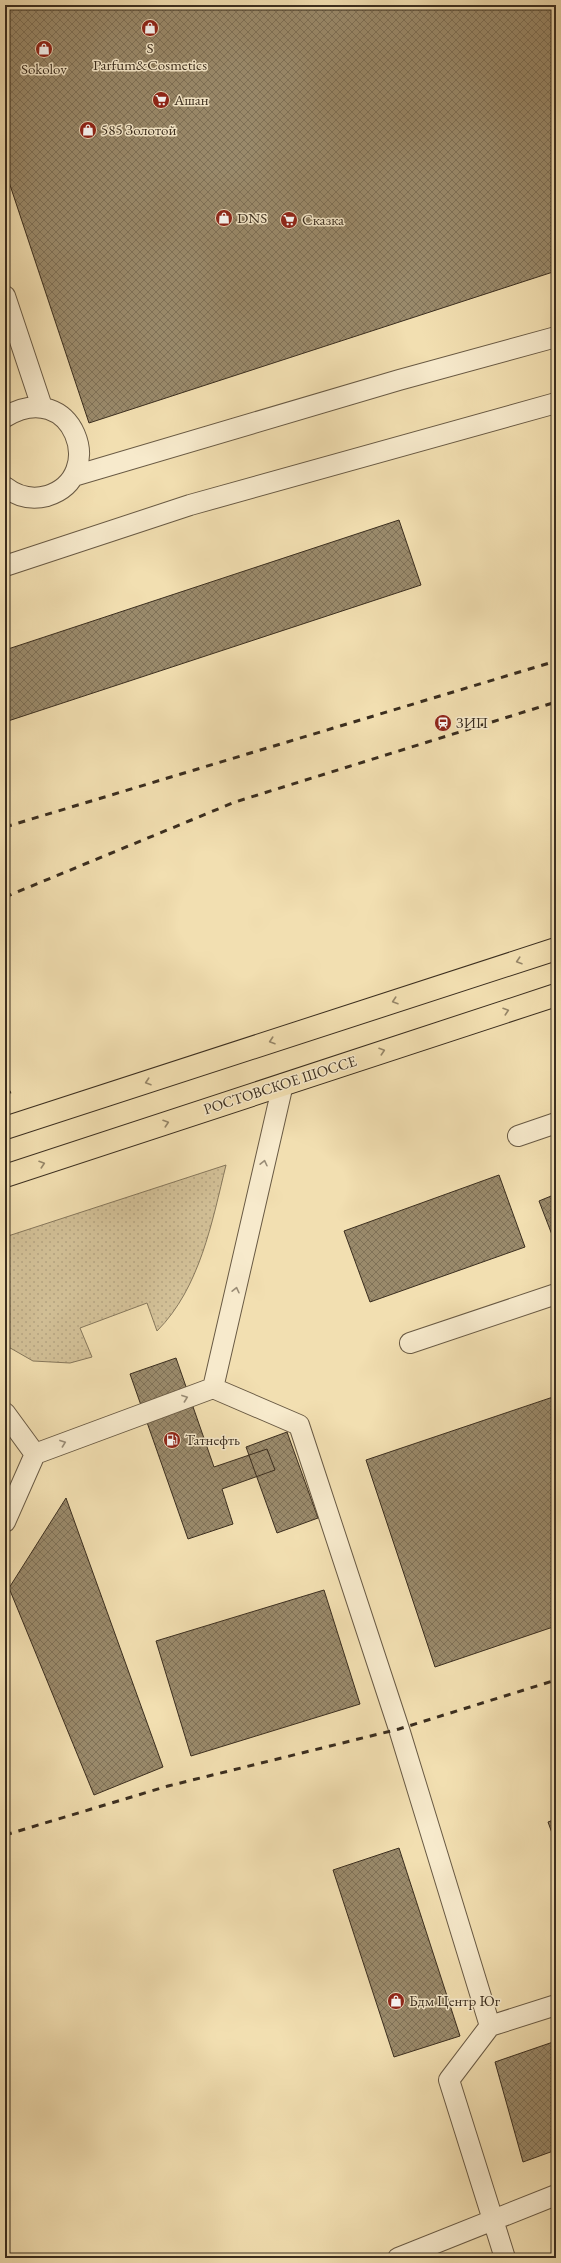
<svg xmlns="http://www.w3.org/2000/svg" width="561" height="2263" viewBox="0 0 561 2263" font-family="'EB Garamond',serif">
	<style>
		.grass { fill: url(#grass-dots); stroke: #87785c }
		.building { fill: url(#building-cross-hatch); stroke: #3b2e1f }
		.lines { fill: none; stroke-linecap: round; stroke-linejoin: round }
		.lane-casing { stroke: #695a44; stroke-width: 22 }
		.primary-casing { stroke: #3b2e1f; stroke-width: 24 }
		.path { stroke: #3b2e1f; stroke-width: 2.5; stroke-dasharray: 3 2; stroke-linecap: butt }
		.lane { stroke: #f7eacc; stroke-width: 20 }
		.primary { stroke: #f2dfb1; stroke-width: 22 }
		.rail { stroke: #3b2e1f; stroke-width: 3; stroke-dasharray: 7 7; stroke-linecap: butt }
		.oneway { stroke: #968668 }
		.oneway2 { stroke: #998c76 }
		.labels { text-anchor: middle; stroke-width: 3; stroke-linejoin: round; paint-order: stroke }
		.poi-label { font-size: 15px; fill: #3b2e1f; stroke: #f7eacc; text-anchor: start }
		.street-label { font-size: 15px; fill: #3b2e1f; stroke: #f7eacc }
	</style>
	<defs>
		<pattern id="grass-dots" width="8" height="8" patternUnits="userSpaceOnUse"><rect width="8" height="8" fill="#d3c198"/><path d="M2 2h.1M6 6h.1" fill="none" stroke="#b6a683" stroke-width="1.8" stroke-linecap="round"/></pattern>
		<pattern id="building-cross-hatch" width="8" height="8" patternUnits="userSpaceOnUse"><rect width="8" height="8" fill="#9a8a6b"/><path d="M0 0l8 8M0 8l8-8" fill="none" stroke="#7f7157"/></pattern>
	</defs>
	<rect width="100%" height="100%" fill="#f2dfb1"/>
	<filter id="stains"><feTurbulence type="fractalNoise" baseFrequency=".005" numOctaves="4"/><feColorMatrix values="0 0 0 0 .2 0 0 0 0 .09 0 0 0 0 .02 0 0 0 .5 -.17"/></filter>
	<radialGradient id="worn" r=".72"><stop offset=".6" stop-color="#630" stop-opacity="0"/><stop offset="1" stop-color="#630" stop-opacity=".3"/></radialGradient>
	<path class="grass" d="M226,1165C212,1222 200,1288 157,1331L147,1303L80,1328L92,1357L70,1363L33,1361L5,1345V1237Z"/>
	<path class="building" d="M5,5H556V271L89,423L5,170Z
		M399,520L421,585L5,722V650Z
		M499,1175L525,1247L370,1302L344,1231Z
		M556,1194V1240H554L539,1201Z
		M176,1358L214,1467L267,1449L275,1470L222,1489L233,1524L188,1539L130,1374Z
		M556,1396V1626L435,1667L366,1460Z
		M287,1432L318,1518L277,1533L246,1447Z
		M66,1498L163,1767L94,1795L9,1588Z
		M324,1590L360,1704L191,1756L156,1641Z
		M556,1819V1844L548,1822Z
		M399,1848L460,2036L394,2057L333,1870Z
		M556,2041V2150L523,2162L495,2062Z"/>
	<g class="lines">
		<g class="lane-casing">
			<path id="lane" d="M5,296L42,407
				M5,417C73,376 109,477 47,496C32,500 18,497 5,487
				M74,476L399,380L556,337
				M5,566L190,505L556,403
				M518,1136L556,1123
				M410,1343L556,1294
				M213,1388L299,1425L399,1729L490,2026
				M5,1413L35,1454L213,1388L283,1084
				M5,1522L35,1454
				M398,2258L556,2195
				M505,2258L449,2080L490,2026L556,2005"/>
		</g>
		<g class="primary-casing">
			<path id="primary" d="M5,1128L556,949
				M5,1176L556,995"/>
		</g>
		<path class="path" d="M5,1094L11,1092"/>
		<use href="#lane" class="lane"/>
		<use href="#primary" class="primary"/>
		<path class="rail" d="M5,827L556,661
			M5,897L235,802L556,702
			M5,1835L168,1786L399,1729L556,1680"/>
	</g>
	<defs><path id="oneway-chevron" d="M-2-3.5L2.5 0L-2 3.5" fill="none" stroke-width="1.6" stroke-linecap="round" stroke-linejoin="round"/></defs>
	<g class="oneway">
		<use href="#oneway-chevron" transform="translate(519 961) rotate(162)"/>
		<use href="#oneway-chevron" transform="translate(395 1001) rotate(162)"/>
		<use href="#oneway-chevron" transform="translate(506 1011) rotate(-18)"/>
		<use href="#oneway-chevron" transform="translate(272 1041) rotate(162)"/>
		<use href="#oneway-chevron" transform="translate(382 1051) rotate(-18)"/>
		<use href="#oneway-chevron" transform="translate(148 1082) rotate(162)"/>
		<use href="#oneway-chevron" transform="translate(166 1123) rotate(-18)"/>
		<use href="#oneway-chevron" transform="translate(42 1164) rotate(-18)"/>
	</g>
	<g class="oneway2">
		<use href="#oneway-chevron" transform="translate(264 1163) rotate(-77)"/>
		<use href="#oneway-chevron" transform="translate(236 1290) rotate(-77)"/>
		<use href="#oneway-chevron" transform="translate(185 1398) rotate(-20)"/>
		<use href="#oneway-chevron" transform="translate(63 1443) rotate(-20)"/>
	</g>
	<defs>
		<g id="shop-disc" transform="scale(0.9)"><circle r="9.5" fill="#8f2418" stroke="#f7eacc"/><path d="M-5-2.5h2.3a2.7 3.5 0 0 1 5.4 0H5L5.5 6h-11ZM-1.5-2.5h3a1.5 2.3 0 0 0-3 0Z" fill="#fff"/></g>
		<g id="supermarket-disc" transform="scale(0.9)"><circle r="9.5" fill="#8f2418" stroke="#f7eacc"/><path d="M-6-5.5h2.5l.6 2H6L4.5 2H-2.5L-4.4-4H-6ZM-1.5 3.2a1.3 1.3 0 1 0 .1 0ZM3 3.2a1.3 1.3 0 1 0 .1 0Z" fill="#fff"/></g>
		<g id="station-disc" transform="scale(0.9)"><circle r="9.5" fill="#8f2418" stroke="#f7eacc"/><path d="M-3-6H3Q5-6 5-4V2Q5 4 3 4L4.5 6H3L1.5 4h-3L-3 6H-4.5L-3 4Q-5 4-5 2V-4Q-5-6-3-6ZM-3.5-4v3h7v-3ZM-3.5 1v1.5H-2V1ZM2 1v1.5H3.5V1Z" fill="#fff"/></g>
		<g id="fuel-disc" transform="scale(0.9)"><circle r="9.5" fill="#8f2418" stroke="#f7eacc"/><path d="M-5.5-6h7V0h2V4h1.3V-2.5L3-4.5l.8-.8L6-3V5H2.5V1h-1V6h-7ZM-4.2-4.7v3.2H.2V-4.7Z" fill="#fff"/></g>
	</defs>
	<g fill-rule="evenodd">
		<use href="#shop-disc" x="150" y="28"/>
		<use href="#shop-disc" x="44" y="49"/>
		<use href="#supermarket-disc" x="161" y="100"/>
		<use href="#shop-disc" x="88" y="130"/>
		<use href="#shop-disc" x="224" y="218"/>
		<use href="#supermarket-disc" x="289" y="220"/>
		<use href="#station-disc" x="443" y="723"/>
		<use href="#fuel-disc" x="172" y="1440"/>
		<use href="#shop-disc" x="396" y="2001"/>
	</g>
	<g class="labels">
		<g class="poi-label">
			<text x="150" y="53" text-anchor="middle">S<tspan x="150" dy="17">Parfum&amp;Cosmetics</tspan></text>
			<text x="44" y="74" text-anchor="middle">Sokolov</text>
			<text x="174" y="105">Ашан</text>
			<text x="101" y="135">585 Золотой</text>
			<text x="237" y="223">DNS</text>
			<text x="302" y="225">Сказка</text>
			<text x="456" y="728">ЗИП</text>
			<text x="185" y="1445">Татнефть</text>
			<text x="409" y="2006">Бдм Центр Юг</text>
		</g>
		<g class="street-label">
			<text transform="translate(280 1085) rotate(-18)" y="5">РОСТОВСКОЕ ШОССЕ</text>
		</g>
	</g>
	<rect width="561" height="2263" fill="none" stroke="#f2dfb1" stroke-width="20"/>
	<rect x="6" y="6" width="549" height="2251" fill="none" stroke="#3b2e1f" stroke-width="2"/>
	<rect x="10" y="10" width="541" height="2243" fill="none" stroke="#3b2e1f"/>
	<rect width="100%" height="100%" filter="url(#stains)"/>
	<rect width="100%" height="100%" fill="url(#worn)"/>
</svg>
